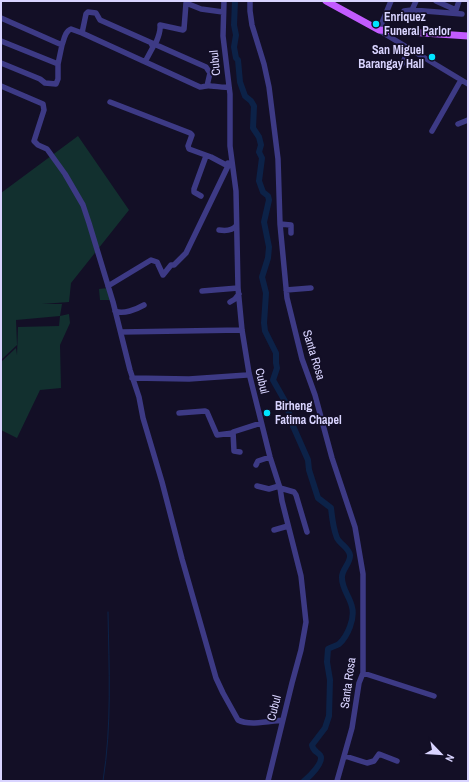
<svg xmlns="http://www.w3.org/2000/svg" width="469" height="782" viewBox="0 0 469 782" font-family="'Archivo Narrow',sans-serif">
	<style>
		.green { fill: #12302f }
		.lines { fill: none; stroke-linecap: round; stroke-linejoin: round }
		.stream { stroke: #0c2248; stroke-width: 1 }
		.river { stroke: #0c2248; stroke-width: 6 }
		.minor { stroke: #3d3a85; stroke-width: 5.5 }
		.major { stroke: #c25bff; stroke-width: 7 }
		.poi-dot { fill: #00e5ff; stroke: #130f26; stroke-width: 1.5 }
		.labels { text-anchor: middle; stroke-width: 3.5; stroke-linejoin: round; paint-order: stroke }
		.poi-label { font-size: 12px; font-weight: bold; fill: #d9d4ff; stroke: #130f26; text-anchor: start }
		.street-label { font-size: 12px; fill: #d9d4ff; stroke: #130f26 }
	</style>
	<rect width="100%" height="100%" fill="#130f26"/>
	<path class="green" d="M78,136L129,210L71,283L69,302L42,304H62L60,316L69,314L70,323L60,345L61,388L40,390L17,438L1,430V362L16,348L17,355L18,327L59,326L60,316L16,320L17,345L1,360V193Z
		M108,288L112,300H100L99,289Z"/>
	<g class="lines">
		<path class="stream" d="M103,781C112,725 109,669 108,612"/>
		<path class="river" d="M235,1L234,25L236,35L234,47L236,58L238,60L240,82L245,96L251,101L254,106L253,128L259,137L261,145L259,152L262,158L259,181L263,192L268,196L269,200L264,222L269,247L268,258L262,277L266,293L264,323L265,331L276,353V363L277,368L273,380L286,403L293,426L308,460L309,470L318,498L331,508C332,518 333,528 337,538C340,544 349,548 350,555C351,563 341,570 342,578C342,589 350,597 352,607C355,618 348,636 339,644C336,646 331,647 328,649L327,662L330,680L329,716L325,728L312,745C313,751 316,751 320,755C325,762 309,777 304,781"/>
		<path class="minor" d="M224,1L223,36L230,94V146L236,191L238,288L242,330L249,373L270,457L280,488L282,501L301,576L306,622L301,650L292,683L268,781
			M250,1V11L252,25L264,64L269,87L278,159L280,224L287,298L302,359L315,395L332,458L355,527L363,574V673L359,683L352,728L337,781
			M391,1L379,30L380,31L468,84
			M436,1L456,10
			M412,10L416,1
			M404,11L412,10L462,14
			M455,13L459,1
			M1,18L62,45L58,64V79L56,84L45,83L40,79L1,63
			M82,33L86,14L88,12L96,13L100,20L206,67L210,73L207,86
			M1,41L58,64
			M62,45C64,40 65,31 71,29L82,33L200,87C204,87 206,85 211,86C217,86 222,88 229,87
			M155,45C158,38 161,32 160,25L183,30L184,29L186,3L201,9L223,12
			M143,61L146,60L153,47L151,43
			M402,64L409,50
			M1,86L43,104L44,110L34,141L38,145L47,149L65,174L83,205L89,223L113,302L130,370L139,397L143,418L162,482L182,559L216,678L223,693L238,720C249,726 271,721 283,720
			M110,102L190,133L192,135L188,146L189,149L211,157L228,166V163
			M458,124L468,120
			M432,131L461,80
			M201,196L194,192V189L206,156
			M280,224L291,225V233
			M219,230C226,231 232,231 236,226
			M108,286L151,260L157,262L163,275L171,265H174L186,253L228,166
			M286,290L311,288
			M202,291L238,288
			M230,302L235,299L239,294
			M115,311C123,315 137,309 144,305
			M121,332L242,330
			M132,378L189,379L247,375L249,373
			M179,413L205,411L207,412L217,435L233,433
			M240,452L234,451L233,432L261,423
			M256,465L258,461L270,457
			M257,486L269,489L279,486
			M280,488L294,492L296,495L307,532
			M274,530L288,526
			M363,673L434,696
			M345,756L367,763L374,761L379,754L397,761"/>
		<path class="major" d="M326,1L379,30L468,36"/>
	</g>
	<g class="poi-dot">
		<circle cx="376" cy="24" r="4"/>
		<circle cx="432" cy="57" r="4"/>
		<circle cx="267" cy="413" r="4"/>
	</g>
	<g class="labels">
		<g class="poi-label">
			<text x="384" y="21">Enriquez<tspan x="384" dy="14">Funeral Parlor</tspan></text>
			<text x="424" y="54" text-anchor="end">San Miguel<tspan x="424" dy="14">Barangay Hall</tspan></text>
			<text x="275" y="410">Birheng<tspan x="275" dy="14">Fatima Chapel</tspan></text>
		</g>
		<g class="street-label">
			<text transform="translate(215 63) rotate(-96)" y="4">Cubul</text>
			<text transform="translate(314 355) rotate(73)" y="4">Santa Rosa</text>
			<text transform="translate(262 381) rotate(77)" y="4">Cubul</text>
			<text transform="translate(348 683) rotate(-82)" y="4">Santa Rosa</text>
			<text transform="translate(274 708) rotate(-76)" y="4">Cubul</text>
		</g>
	</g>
	<rect width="469" height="782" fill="none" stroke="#d9d4ff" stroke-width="4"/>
	<g transform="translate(441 754) rotate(115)" stroke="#130f26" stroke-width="3" paint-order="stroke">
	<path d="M0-3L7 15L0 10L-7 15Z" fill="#d9d4ff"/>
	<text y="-6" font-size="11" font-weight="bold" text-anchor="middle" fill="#d9d4ff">N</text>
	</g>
</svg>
